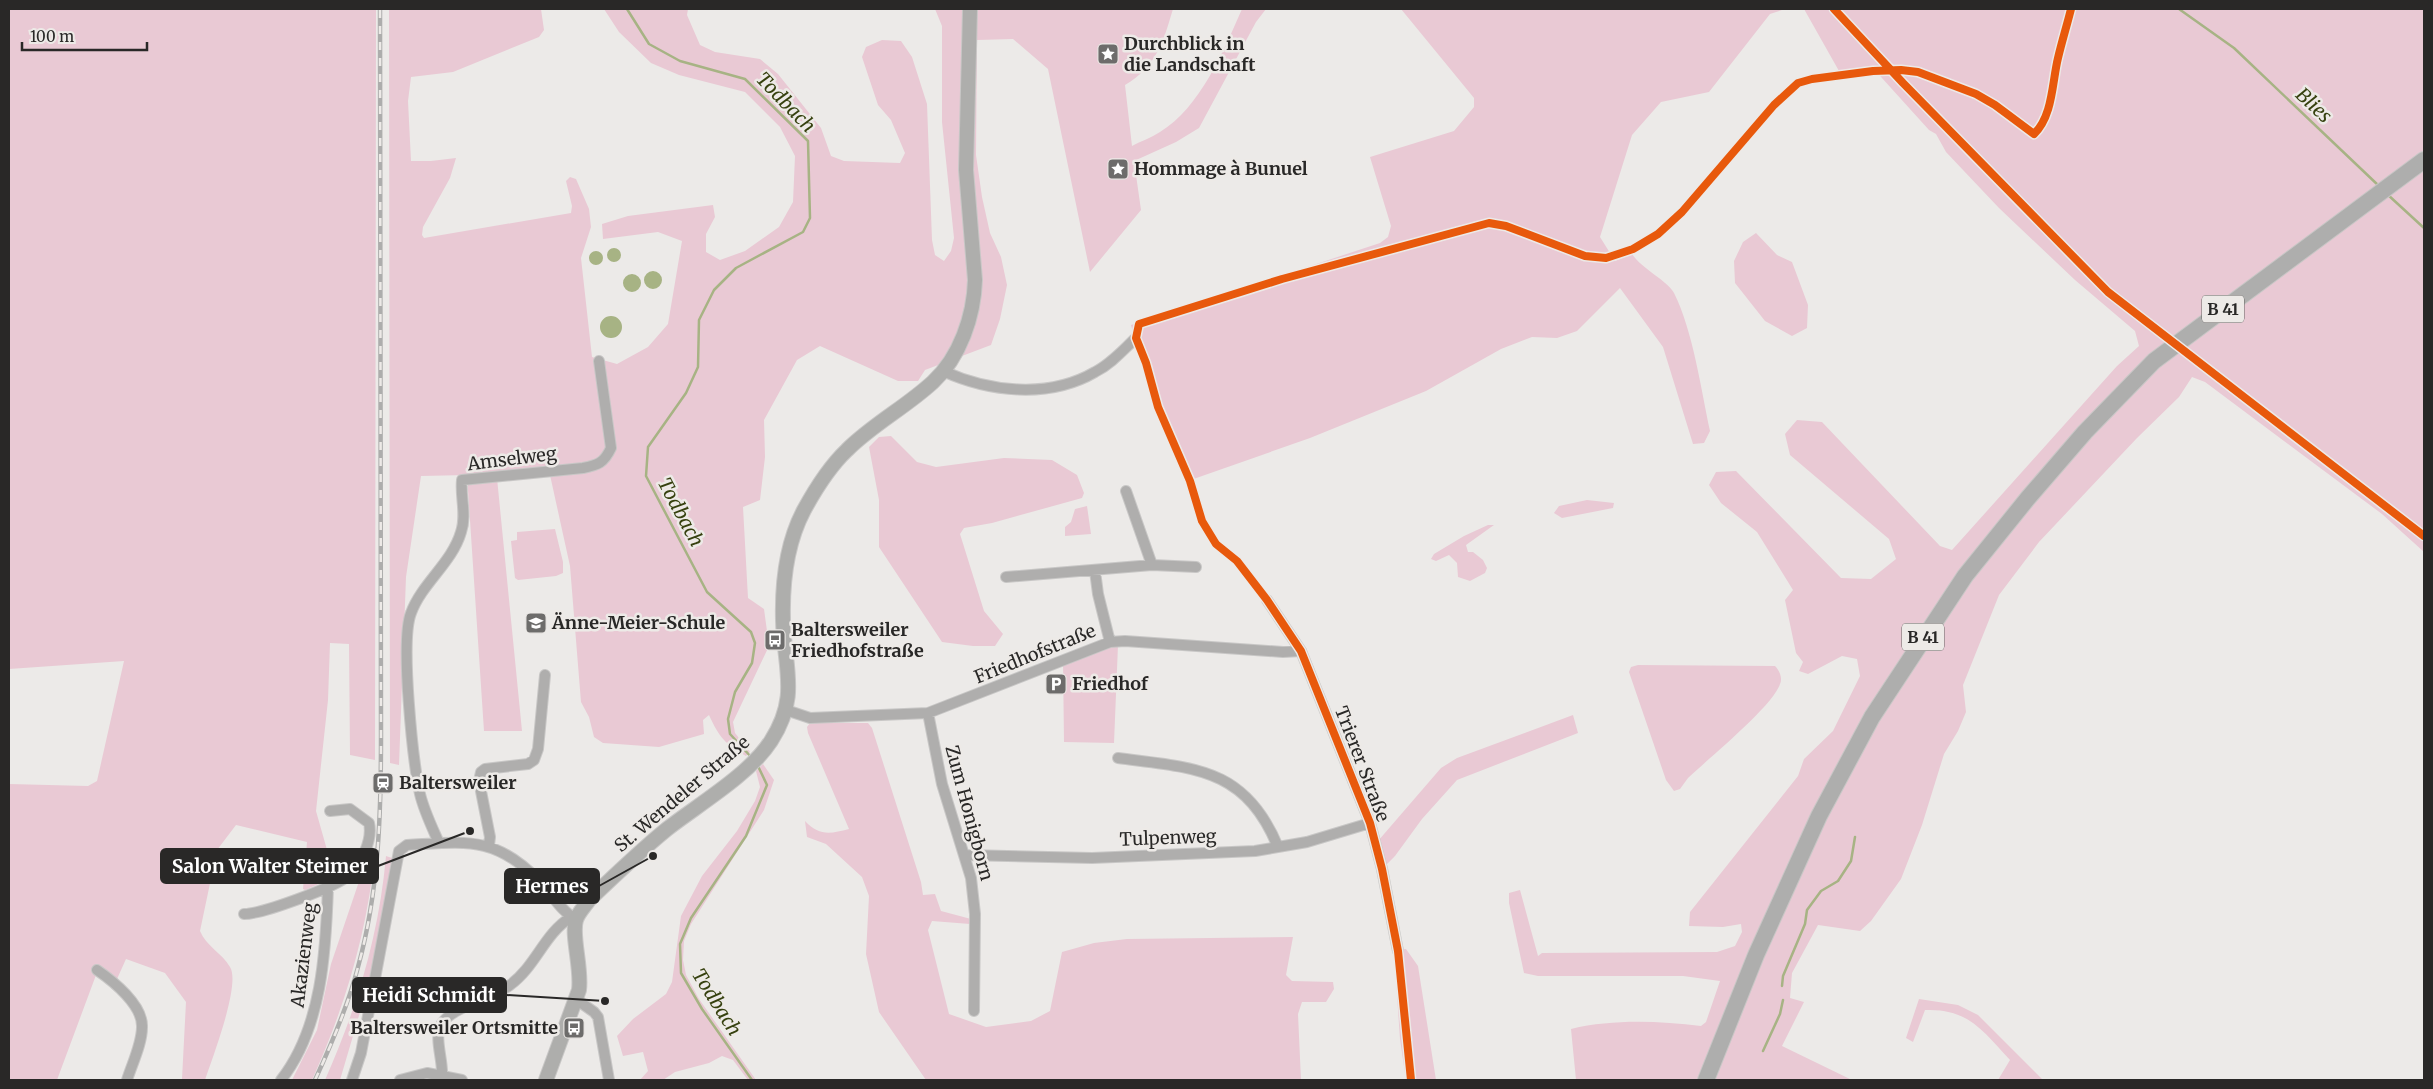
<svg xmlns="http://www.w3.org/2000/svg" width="2433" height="1089" viewBox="0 0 2433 1089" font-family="Merriweather,serif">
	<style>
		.green { fill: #e9c9d4 }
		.water { fill: #a7b384 }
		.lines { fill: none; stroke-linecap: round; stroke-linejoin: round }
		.stream { stroke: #a7b384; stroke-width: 2.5 }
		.minor-casing { stroke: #c8c7c6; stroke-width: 12 }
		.secondary-casing { stroke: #c8c7c6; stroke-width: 16 }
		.trunk-casing { stroke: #c8c7c6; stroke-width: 18 }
		.minor { stroke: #afaead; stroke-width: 10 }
		.secondary { stroke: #aeaeac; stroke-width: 14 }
		.trunk { stroke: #aeaead; stroke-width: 16 }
		.rail-casing { stroke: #adadac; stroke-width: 4.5 }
		.rail { stroke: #edeae7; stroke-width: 2.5; stroke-dasharray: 8; stroke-linecap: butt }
		.cycleway-casing { stroke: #edeae7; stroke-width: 11 }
		.cycleway { stroke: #e8590c; stroke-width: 8 }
		.labels { text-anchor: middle; stroke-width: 5; stroke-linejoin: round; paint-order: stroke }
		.shield { fill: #edeae7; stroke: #646261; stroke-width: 1 }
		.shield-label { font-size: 16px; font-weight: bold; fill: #292827 }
		.poi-label { font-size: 18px; font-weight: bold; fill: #292827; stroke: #edeae7; text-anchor: start }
		.street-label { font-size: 18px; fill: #292827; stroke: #edeae7 }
		.water-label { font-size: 19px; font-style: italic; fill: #36410f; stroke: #edeae7 }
		.leader { fill: none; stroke: #292827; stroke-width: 2 }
		.callout-dot { fill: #292827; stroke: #edeae7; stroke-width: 2 }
		.callout { fill: #292827; stroke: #292827; stroke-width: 2 }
		.callout-label { font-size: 19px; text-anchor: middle; font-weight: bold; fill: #fff }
	</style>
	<rect width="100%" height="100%" fill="#eceae8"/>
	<path class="green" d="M9,9H376L375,760L350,755L349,644L330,643L328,700L316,811L331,864L332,878L305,890L303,889L307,842L236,825L217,850L200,931C206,946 222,953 230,967C241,984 212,1059 205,1080L182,1079L186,1002L165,973L126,959L117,979L99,967L57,1080H9V784L88,786L97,781L124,661L9,669Z
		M389,9H541L544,30L539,37L453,72L411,77L408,101L411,161H431L456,158L450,178L423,227L422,235L424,238L571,213L572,206L566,181L570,177L576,179L589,209L591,227L581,258L592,357L617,364L648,347L668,324L682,241L658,232L603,239L602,224L628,216L713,205L715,217L706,234V252L720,260L745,251L779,227L793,202L795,156L780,127L745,92L679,75L651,63L619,32L604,9H688L687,15L700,45L715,52L760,59L778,74L821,128L831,156L844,161L900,163L905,153L891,120L878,105L862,57L866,47L882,40L901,41L912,57L927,104L932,240L935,255L944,261L951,251L954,238L942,122V26L935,9H1173C1163,42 1157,66 1125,85L1132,146C1141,141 1151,138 1160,132C1200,108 1224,50 1242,9H1266L1256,22L1199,128L1176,142L1134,161L1141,210L1090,272L1048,69L1013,39L977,40L976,155L982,197L990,233L1001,257L1007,285L1000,319L991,345L925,370L918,381H898L820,346L797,360L764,420L765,457L760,500L743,507L748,598L764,609L769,646L733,722L735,733L750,752L746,756C725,744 719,737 709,715L703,720L704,734L659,747L603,743L594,737L589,717L581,702L570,566L550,475L497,478L522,731H484L467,475L421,476L406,577L399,765L390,763Z
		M1401,9H1785L1770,14L1709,92L1661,102L1632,135L1600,237L1615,261L1632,254C1642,269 1668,281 1674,293C1693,331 1701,389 1710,431L1704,443L1693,444L1663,347L1620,288L1577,331L1557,338L1532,337L1501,349L1426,391L1310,438L1185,482L1154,407L1131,325L1380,243L1388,237L1391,226L1370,157L1454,131L1474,107V98Z
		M1804,9H2424V552L2382,514L2205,382L2192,377L2179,397L2137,438L2039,542L1999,595L1963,685L1966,712L1958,731L1944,754L1922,825L1901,879L1871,921L1860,931L1818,925L1792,973L1790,998L1804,1002L1782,1046L1852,1080H1576L1571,1029C1613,1019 1658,1021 1701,1026L1706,1022L1720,981L1683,976H1538L1524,973L1509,903V893L1520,890L1538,956L1542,953L1717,952L1735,946L1742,932L1741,924L1723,927L1689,926L1690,912L1798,776L1804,759L1833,731L1860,676L1857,659L1842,656L1808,674L1799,671L1803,662L1796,653L1785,600L1793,590L1757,532L1721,503L1709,485L1716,472L1736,471L1841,578L1871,579L1896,559L1889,539L1790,455L1785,434L1797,420L1822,422L1940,546L1952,550L2117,366L2139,346L2135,331L2075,280L1999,208L1946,152L1936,134L1929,130L1872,67L1839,71Z
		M1756,233L1777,255L1792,262L1808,305L1807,328L1792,336L1765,321L1735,283L1734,261L1743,242Z
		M891,436L917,462L936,467L1004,458L1052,460L1077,475L1084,493L1082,498L992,523L964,528L960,534L984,611L1003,634L995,646H973L942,642L879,547V500L869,447L879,437Z
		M1587,500L1614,503L1613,508L1562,518L1554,513L1559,506Z
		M1087,506L1091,534L1065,536V527L1071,522L1075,509Z
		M1488,525H1494L1466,545L1468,552H1473L1483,560L1487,568L1485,573L1470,581L1458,577L1457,563L1449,555L1436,561L1431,559L1434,554L1464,536Z
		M555,529L563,562V573L556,576L518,580L515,578L511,541L517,540V532Z
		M1118,645L1114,743L1064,742L1063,662L1104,647Z
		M1638,665L1775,666C1779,670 1783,678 1780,684C1773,706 1708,759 1688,778L1680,789L1674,791L1666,780L1629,672L1631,667Z
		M1573,715L1578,733L1457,780L1422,819L1395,856L1385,866L1378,841L1441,768L1457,758Z
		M810,723H868L872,728L921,882L923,895L935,894L941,911L971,919L970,924L932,921L928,930L949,1014L986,1027L1031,1021L1050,1011L1062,952L1094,943L1127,939L1293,937L1286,975L1292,981L1333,982L1334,989L1326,1002H1302L1298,1014L1301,1080H926L879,1012L866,954L869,896L862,877L826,844L807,837L805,821C819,836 830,834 849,829L808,733L807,727Z
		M763,764L774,780L764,810L691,924L684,941L683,960L686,975L699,999L756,1080H748L733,1060L722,1056L709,1063L675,1072L663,1080H640L648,1071L643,1052L623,1056L617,1036L633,1019L666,994L672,982L681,916L702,876L737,831L755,801L760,787L756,771Z
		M369,852L375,853C367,933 345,1007 312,1080H292L317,1030L331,964Z
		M386,856L392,858L394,864L368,985L340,1080H325C357,1008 379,935 386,856Z
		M1406,949L1418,966L1436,1080H1406L1400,1039L1394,950Z
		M1919,999L1958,1005L1978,1015L2043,1080H1998L2010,1060C1983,1031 1968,1008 1925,1010L1913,1042L1906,1038Z"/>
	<path class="water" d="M607 255a7 7 0 1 1 14 0a7 7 0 1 1-14 0Z
		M589 258a7 7 0 1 1 14 0a7 7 0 1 1-14 0Z
		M644 280a9 9 0 1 1 18 0a9 9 0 1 1-18 0Z
		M623 283a9 9 0 1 1 18 0a9 9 0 1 1-18 0Z
		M600 327a11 11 0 1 1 22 0a11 11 0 1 1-22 0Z"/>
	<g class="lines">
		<path class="stream" d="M627,9L649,44L680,61L745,79L808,141L810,218L803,232L736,268L714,290L699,320L698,367L686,393L648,447L646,476L707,592L751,632L755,643L752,663L735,692L728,719L730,734L752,758
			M2179,9L2234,48L2379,186
			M2387,194L2424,228
			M1782,986L1783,976L1805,924L1807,910L1821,891L1838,881L1851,861L1855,837
			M1763,1051L1780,1014L1783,1000
			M752,1080L702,1009L681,973L680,944L691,918L746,836L767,785L757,764"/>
		<g class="minor-casing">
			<path id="minor" d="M943,371C989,392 1049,399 1095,372C1111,364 1123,350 1136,338
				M1126,491L1152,565
				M1095,571L1098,594L1110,642
				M1006,577L1152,565L1196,567
				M1267,600L1301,651L1370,823L1382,869L1398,951
				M786,710L810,718L928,713L1110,642L1125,641L1283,652L1301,651
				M928,713L942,784L971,878L975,914L974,1011
				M1118,758C1194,768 1245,767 1278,847
				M439,843C432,827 424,811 420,794C413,762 400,641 411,613C422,583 452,563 461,532C467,515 460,497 462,480L583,468C598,465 604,463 611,448L599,361
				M489,845L490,837L479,781L481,772L485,769L528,764L534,760L538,749L545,675
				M965,855L1092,858L1255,851L1307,842L1370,823
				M244,914C262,914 336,887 349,875C361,864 373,840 369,823L350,809L330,811
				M97,970C113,981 143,1005 142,1027C142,1044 132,1064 127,1080
				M577,1000L594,1012L598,1017L609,1080
				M442,1075C443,1060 434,1038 441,1025C450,1007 492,999 510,985C536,966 544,934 571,917
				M281,1080C322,1028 326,951 328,886
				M352,1080L361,1053L399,851L407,845C465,842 495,835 539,881C552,894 560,910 576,920
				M400,1080L427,1073L462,1080"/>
		</g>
		<g class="secondary-casing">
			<path id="secondary" d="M546,1080L579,990C582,968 571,935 576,920C578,913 585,906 589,900C614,876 640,851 667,829C699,804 749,775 771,741C800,696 784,668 783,620C782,582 786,544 804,510C816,488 829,467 847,450C873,424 906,407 933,382C960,357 974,316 975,280L966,170L970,9"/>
		</g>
		<g class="trunk-casing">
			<path id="trunk" d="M1706,1080L1756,955L1819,816L1872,717L1965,576L2028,498L2085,432L2154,361L2424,160"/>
		</g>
		<use href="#minor" class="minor"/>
		<use href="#secondary" class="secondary"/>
		<use href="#trunk" class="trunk"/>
		<g class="rail-casing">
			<path id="rail" d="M315,1080C332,1043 348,1006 358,967C379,891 381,814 381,737L380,9"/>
		</g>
		<use href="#rail" class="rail"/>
		<g class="cycleway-casing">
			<path id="cycleway" d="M1834,9L1903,83L2108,292L2424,536
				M1411,1080L1398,951L1382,869L1370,823L1301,651L1267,600L1237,561L1216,544L1202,521L1190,481L1158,407L1146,363L1136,338L1139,324L1282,279L1489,223L1506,226L1585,256L1606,258L1633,249L1658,234L1682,212L1774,105L1798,83L1812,79L1873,71L1901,70L1918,72L1976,94L1995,105L2034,134C2053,116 2052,82 2058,58C2062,41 2067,25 2071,9"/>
		</g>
		<use href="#cycleway" class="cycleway"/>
	</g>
	<defs>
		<g id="sight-square" transform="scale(1.125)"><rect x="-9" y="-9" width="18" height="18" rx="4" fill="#6d6c6b" stroke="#edeae7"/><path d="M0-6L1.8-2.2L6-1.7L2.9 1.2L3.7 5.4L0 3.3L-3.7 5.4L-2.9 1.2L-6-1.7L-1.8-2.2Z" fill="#fff"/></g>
		<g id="school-square" transform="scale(1.125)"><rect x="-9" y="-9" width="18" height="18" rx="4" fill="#6d6c6b" stroke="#edeae7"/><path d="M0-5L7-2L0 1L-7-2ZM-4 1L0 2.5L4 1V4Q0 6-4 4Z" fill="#fff"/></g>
		<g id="bus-square" transform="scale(1.125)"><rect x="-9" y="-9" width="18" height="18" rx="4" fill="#6d6c6b" stroke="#edeae7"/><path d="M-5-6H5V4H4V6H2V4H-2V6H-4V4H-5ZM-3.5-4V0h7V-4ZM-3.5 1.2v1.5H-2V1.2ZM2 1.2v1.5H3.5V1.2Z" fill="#fff"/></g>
		<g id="parking-square" transform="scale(1.125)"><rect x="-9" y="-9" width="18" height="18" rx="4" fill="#6d6c6b" stroke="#edeae7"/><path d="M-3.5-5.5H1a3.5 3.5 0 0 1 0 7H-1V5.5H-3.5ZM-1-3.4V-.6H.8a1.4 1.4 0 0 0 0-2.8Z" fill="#fff"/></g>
		<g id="station-square" transform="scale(1.125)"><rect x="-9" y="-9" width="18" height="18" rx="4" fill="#6d6c6b" stroke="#edeae7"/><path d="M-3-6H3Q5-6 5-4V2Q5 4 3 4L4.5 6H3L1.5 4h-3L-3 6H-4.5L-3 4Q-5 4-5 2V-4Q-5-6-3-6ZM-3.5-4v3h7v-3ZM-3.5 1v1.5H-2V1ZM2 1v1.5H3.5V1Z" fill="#fff"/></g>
	</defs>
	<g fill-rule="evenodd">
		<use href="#sight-square" x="1108" y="54"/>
		<use href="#sight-square" x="1118" y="169"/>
		<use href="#school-square" x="536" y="623"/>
		<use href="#bus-square" x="775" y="640"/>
		<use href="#parking-square" x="1056" y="684"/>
		<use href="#station-square" x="383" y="783"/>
		<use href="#bus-square" x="574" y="1028"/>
	</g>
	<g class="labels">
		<g class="shield">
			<rect x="2202" y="295.5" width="42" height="27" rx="4"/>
			<rect x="1902" y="623.5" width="42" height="27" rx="4"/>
		</g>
		<g class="shield-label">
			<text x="2223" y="315">B 41</text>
			<text x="1923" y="643">B 41</text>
		</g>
		<g class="poi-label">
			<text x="1124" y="50">Durchblick in<tspan x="1124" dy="21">die Landschaft</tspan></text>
			<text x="1134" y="175">Hommage à Bunuel</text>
			<text x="552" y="629">Änne-Meier-Schule</text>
			<text x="791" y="636">Baltersweiler<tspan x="791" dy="21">Friedhofstraße</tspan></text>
			<text x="1072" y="690">Friedhof</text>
			<text x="399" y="789">Baltersweiler</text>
			<text x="558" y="1034" text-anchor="end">Baltersweiler Ortsmitte</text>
		</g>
		<g class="street-label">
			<text transform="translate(512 459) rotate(-7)" y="6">Amselweg</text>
			<text transform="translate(1035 654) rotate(-22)" y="6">Friedhofstraße</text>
			<text transform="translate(1362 764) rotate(69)" y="6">Trierer Straße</text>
			<text transform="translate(682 794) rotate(-40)" y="6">St. Wendeler Straße</text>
			<text transform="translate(969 813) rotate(75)" y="6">Zum Honigborn</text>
			<text transform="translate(1168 838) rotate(-2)" y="6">Tulpenweg</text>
			<text transform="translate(304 955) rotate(-83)" y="6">Akazienweg</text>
		</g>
		<g class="water-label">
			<text transform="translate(786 102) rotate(46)" y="7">Todbach</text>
			<text transform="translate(2314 105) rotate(43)" y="7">Blies</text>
			<text transform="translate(681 512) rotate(62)" y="7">Todbach</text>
			<text transform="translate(717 1002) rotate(58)" y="7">Todbach</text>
		</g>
	</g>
	<path class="leader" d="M470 831L378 866M653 856L599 886M605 1001L506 995"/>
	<g class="callout-dot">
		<circle cx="470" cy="831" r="5"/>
		<circle cx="653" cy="856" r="5"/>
		<circle cx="605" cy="1001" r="5"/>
	</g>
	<g class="callout">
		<rect x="161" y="849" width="217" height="34" rx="5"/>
		<rect x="505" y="869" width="94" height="34" rx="5"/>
		<rect x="353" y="978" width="153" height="34" rx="5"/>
	</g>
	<g class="callout-label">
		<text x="270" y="873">Salon Walter Steimer</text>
		<text x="552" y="893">Hermes</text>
		<text x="429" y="1002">Heidi Schmidt</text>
	</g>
	<rect width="2433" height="1089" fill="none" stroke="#292827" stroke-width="20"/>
	<path d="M22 42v8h125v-8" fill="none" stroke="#292827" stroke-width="2.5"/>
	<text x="30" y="42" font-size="15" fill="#292827" stroke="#edeae7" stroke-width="4" paint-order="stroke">100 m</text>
</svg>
